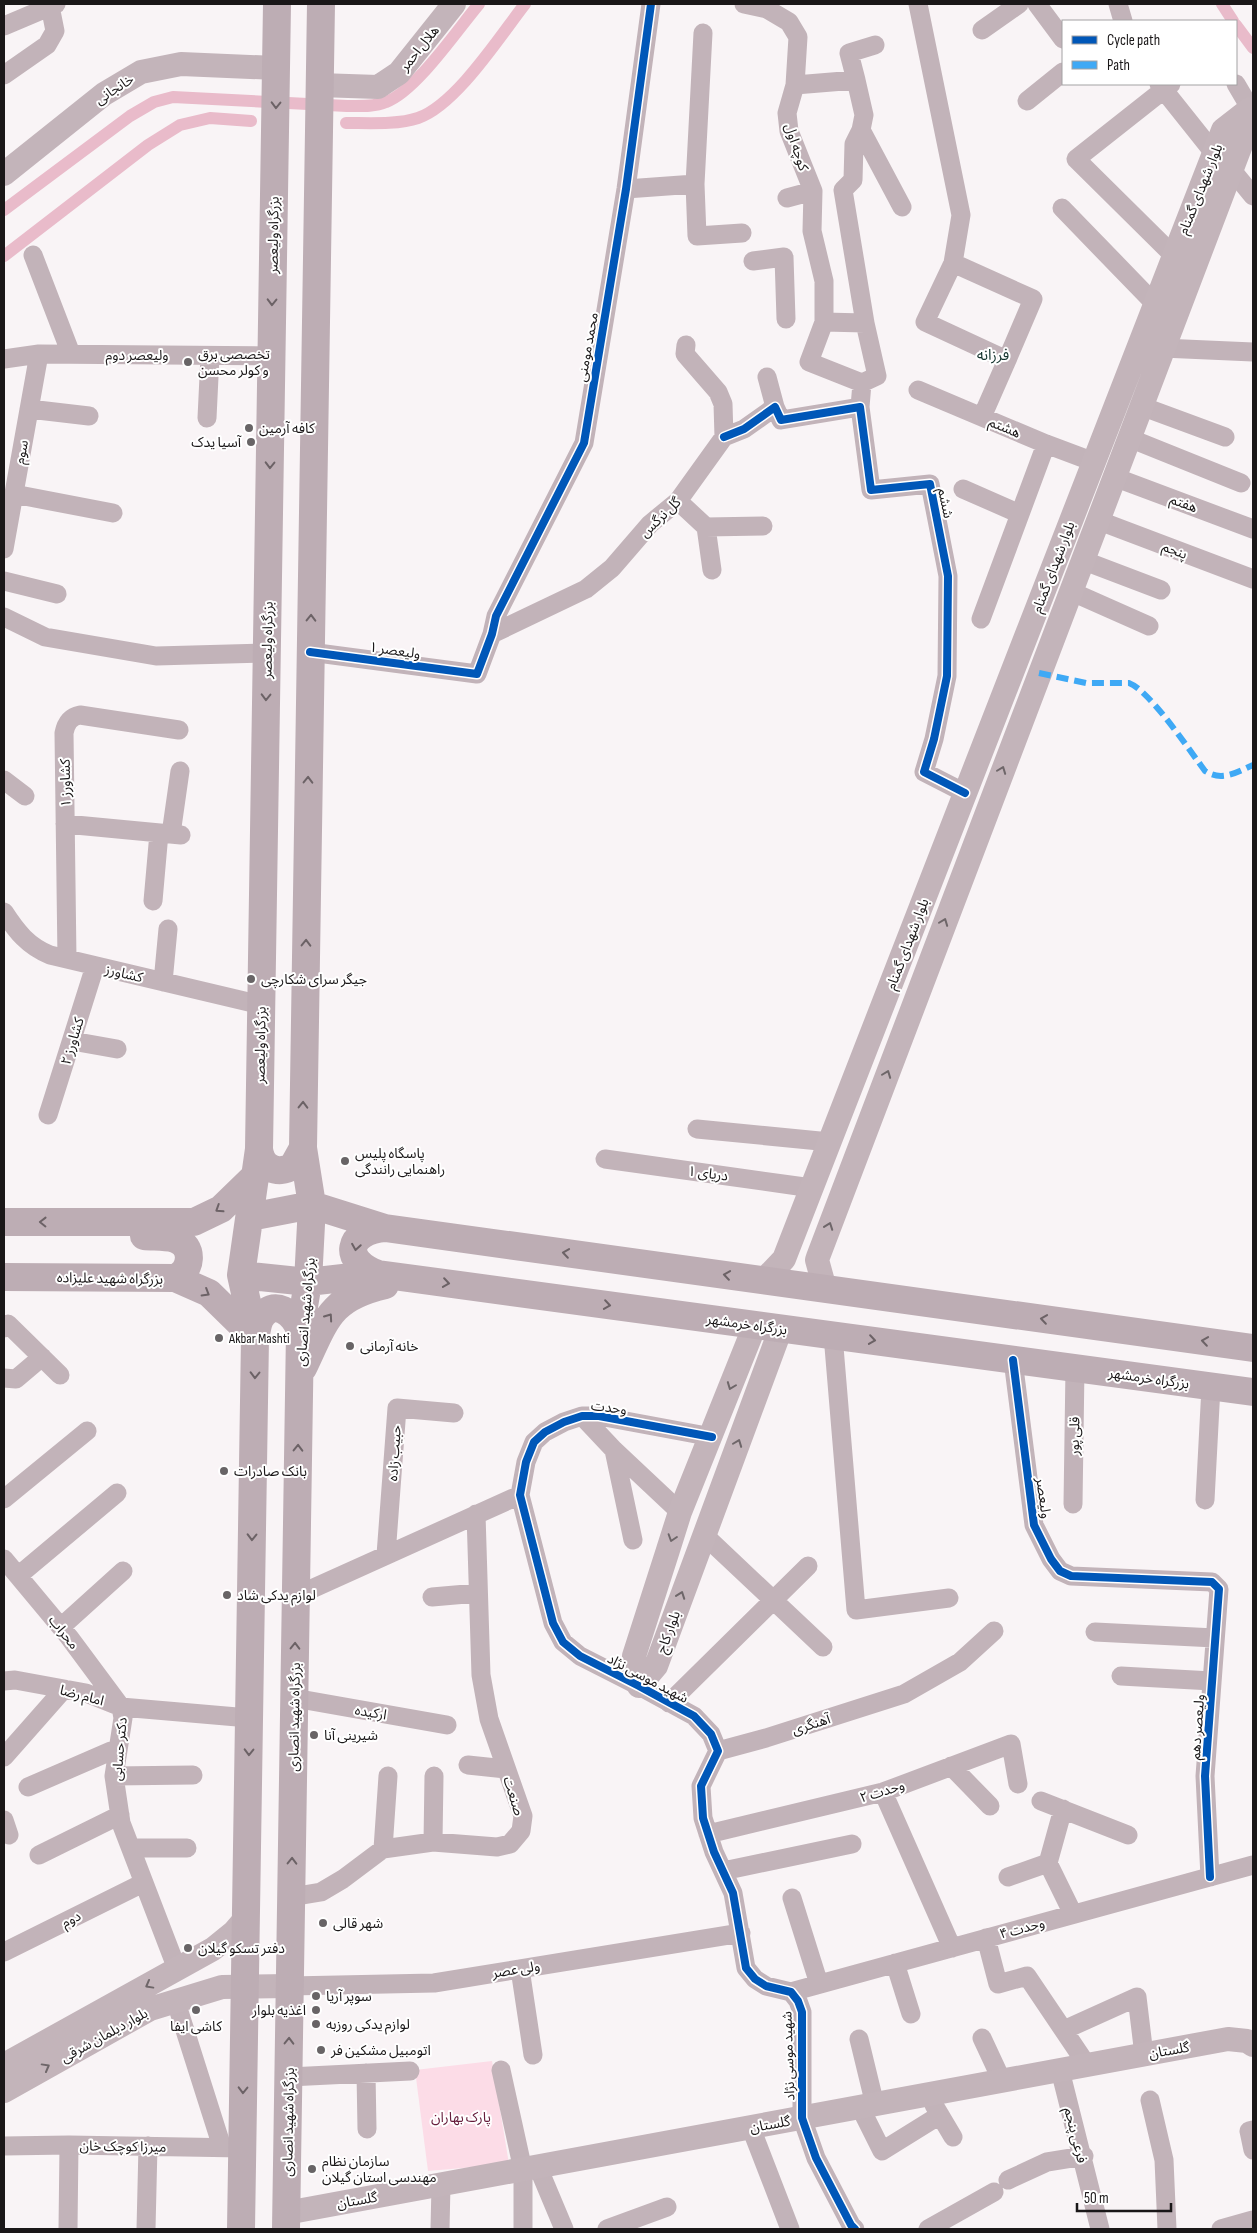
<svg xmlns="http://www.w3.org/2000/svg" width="1257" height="2233" viewBox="0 0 1257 2233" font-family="'Sofia Sans Condensed','Noto Sans Arabic',sans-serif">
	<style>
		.green { fill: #fcdce7 }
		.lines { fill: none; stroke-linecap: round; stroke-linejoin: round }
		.canal { stroke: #e9bbca; stroke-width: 12 }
		.minor { stroke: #c2b3b9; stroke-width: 19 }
		.major { stroke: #c3b4ba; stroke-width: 24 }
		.highway { stroke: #bdadb4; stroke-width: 28 }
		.quiet { stroke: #3fa9f5; stroke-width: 6; stroke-dasharray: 12 6; stroke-linecap: butt }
		.cycleway-casing { stroke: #fff; stroke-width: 11 }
		.cycleway { stroke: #0057b8; stroke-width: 8 }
		.oneway { stroke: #6c6266 }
		.oneway2 { stroke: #6e6669 }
		.poi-dot { fill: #686466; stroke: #fff; stroke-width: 2 }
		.labels { text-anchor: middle; stroke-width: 4; stroke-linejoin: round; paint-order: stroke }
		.street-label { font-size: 14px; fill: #1a1718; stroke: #fff }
		.poi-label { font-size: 14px; fill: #1a1718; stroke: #fff; text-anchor: start }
		.park-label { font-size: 14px; fill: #651c3b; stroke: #fff }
		.neighbourhood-label { font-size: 15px; fill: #13332d; stroke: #fff }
	</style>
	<rect width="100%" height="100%" fill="#f9f4f6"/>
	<path class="green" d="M492,2061L509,2164L428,2171L415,2070Z"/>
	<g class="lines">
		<path class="canal" d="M1222,4L1233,21
			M1236,25L1253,48
			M346,123C367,123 398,125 418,118C456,105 500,36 525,4
			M4,210L130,116L154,102L173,97L347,106C360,106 374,107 386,102C416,91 457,30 479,4
			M4,256L148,145L180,125L210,118L251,121"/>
		<path class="minor" d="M744,4L767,9L789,22L798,37L795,85L787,113L789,131L813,191L812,231L824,281V322L809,362L862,383L860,407
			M918,4L961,215L953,263L925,322L1007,360L982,417
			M1037,4L1063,39
			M1118,4L1123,21
			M4,26L56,4
			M982,30L1019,4
			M4,75L47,45L55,31L50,6
			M856,80L849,53L875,45
			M1159,84L1214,153
			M1171,84L1076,159L1174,256
			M1236,84L1253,113
			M795,85L856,80L864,115L861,130L854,144L853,180L843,190L865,323L877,376L862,383
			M1027,101L1063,72
			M861,130L902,207
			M1231,169L1253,196
			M695,184L697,236L742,233
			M626,189L695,184L703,33
			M787,198L813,191
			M1062,208L1155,304
			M33,255L71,354
			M753,261L784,257L786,319
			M953,263L1033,299L1007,360
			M824,322L865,323
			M1162,348L1253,352
			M4,359L39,354L271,356
			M767,377L775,407
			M918,390L1046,444L1094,462
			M1141,406L1225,437
			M29,409L89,416
			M207,418L210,356
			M724,437L744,429L775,407L781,420L860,407L871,490L930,484L948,576L947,676L934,739L924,772L965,793
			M1129,438L1241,483
			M1114,477L1253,529
			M963,489L1020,514
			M14,494L113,513
			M678,501L706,527L763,526
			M1097,520L1253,579
			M706,527L712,570
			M4,549L39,354
			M1082,560L1161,590
			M4,581L57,594
			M1070,591L1149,626
			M4,617L45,637L156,656L267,653
			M981,619L1046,444
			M492,634L586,589L612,568L650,524L678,501L724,437L723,404L718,392L685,354L686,345
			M310,652L477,674L492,634L496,616L584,443L626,189L651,4
			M4,780L25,796
			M65,824L181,835
			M171,834L180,771
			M153,901L159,833
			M4,912C17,932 28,946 50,955L261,1005
			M67,959L64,733C66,723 70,717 80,715L179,730
			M163,982L168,929
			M72,1041L117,1049
			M48,1115L95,966
			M697,1129L830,1142
			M605,1159L812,1188
			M4,1328L8,1324L60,1375
			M833,1335L856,1610L949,1598
			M1013,1360L1034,1525L1051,1559L1060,1571L1071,1576L1212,1582L1219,1589L1205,1776L1210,1877
			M4,1378L16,1379L42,1357
			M582,1416L614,1450L680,1512
			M712,1437L599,1416H582L564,1422L545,1432L534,1442L526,1462L520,1495L553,1623L563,1642L580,1656L639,1686L694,1716L711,1734L718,1751L701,1786L703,1818L714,1852L733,1893L746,1968L755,1979L766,1986L791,1992L798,2001L802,2012V2118L816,2158L851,2225L855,2229
			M614,1450L633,1540
			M4,1499L87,1431
			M1205,1500L1211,1387
			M1073,1504L1075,1368
			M703,1534L823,1647
			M386,1555L397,1408L454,1413
			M4,1559L69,1637L121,1707L123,1718L114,1776L121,1823L177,1969
			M18,1576L117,1493
			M296,1596L520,1495
			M432,1597L478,1593
			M61,1627L123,1571
			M1095,1632L1215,1638
			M1121,1676L1212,1681
			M4,1681L15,1680L86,1693L121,1707L249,1718
			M294,1698L447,1725
			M669,1703L808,1566
			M718,1751L766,1738L904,1694L960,1662L994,1631
			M4,1757L64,1689
			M468,1765L506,1769
			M951,1766L990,1806
			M114,1776L193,1775
			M28,1787L111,1751
			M883,1792L952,1948
			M1041,1801L1128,1835
			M1063,1809L1048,1863L1073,1914
			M4,1820L9,1835
			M708,1834L883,1792L1011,1744L1018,1784
			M433,1842L434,1776
			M132,1848H187
			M383,1849L388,1776
			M39,1855L120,1815
			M723,1871L852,1844
			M1008,1877L1048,1863
			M291,1897L321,1892L343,1879L383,1849L433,1842L497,1847L510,1844L521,1831L523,1816L489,1719L481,1675L476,1514
			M792,1898L819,1984
			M986,1938L998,1984L1027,1976L1087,2065
			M4,1952L139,1885
			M895,1963L911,2014
			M520,1969L533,2055
			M290,1986L434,1983L741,1933
			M791,1992L1253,1865
			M176,2002L222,2147
			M1064,2030L1137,1997L1144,2055
			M982,2038L1002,2081
			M859,2039L875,2105
			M501,2070L523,2170V2229
			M1060,2070L1100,2229
			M366,2073L367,2129
			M289,2077L410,2071
			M1150,2100L1164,2160L1167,2229
			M934,2105L953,2137
			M860,2107L882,2151L940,2115
			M751,2128L790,2229
			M1253,2130L1249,2131L1253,2150
			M4,2146L69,2145L242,2148
			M538,2167L564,2229
			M1008,2180L1047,2162L1084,2156
			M68,2229L69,2145
			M146,2229L148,2146
			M440,2229L441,2185
			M607,2229L667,2207
			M928,2229L994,2192
			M1221,2229L1253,2220"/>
		<path class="major" d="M319,85L378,87L399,73L454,4
			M4,174L104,94L141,72L181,64L276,68
			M764,1280L784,1259L1223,130L1250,109L1244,137L818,1257L817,1260L825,1289
			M639,1686L656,1666L781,1328
			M639,1686L634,1656L668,1550L680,1512L755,1325
			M4,2065L213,1949L234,1932L246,1918
			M4,2091L150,2009L222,1987L290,1986
			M286,2213L1228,2039L1247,2041L1253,2045"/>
		<path class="highway" d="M259,1149C261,1167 277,1176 293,1166L303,1148
			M250,1217L312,1205L385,1228L1253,1348
			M4,1222H194L221,1209L255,1176
			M144,1236C154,1237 166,1236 175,1239C195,1246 192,1271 175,1278
			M378,1274C341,1261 347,1231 385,1228
			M241,1275L308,1282L378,1274L1253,1392
			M4,1277L175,1278L209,1293L255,1338
			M255,1338C257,1332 257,1325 260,1319C273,1297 295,1313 300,1331
			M303,1368C326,1320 329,1298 385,1285
			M241,2229L255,1338L241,1275L259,1149L277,4
			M286,2229L300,1331L308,1282L312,1205L303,1148L321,4"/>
		<path class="quiet" d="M1039,673L1086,683H1129C1150,691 1190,751 1205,771C1222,782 1237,772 1253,765"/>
		<g class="cycleway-casing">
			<path id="cycleway" d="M724,437L744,429L775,407L781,420L860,407L871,490L930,484L948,576L947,676L934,739L924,772L965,793
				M310,652L477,674L492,634L496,616L584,443L626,189L651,4
				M1013,1360L1034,1525L1051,1559L1060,1571L1071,1576L1212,1582L1219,1589L1205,1776L1210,1877
				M712,1437L599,1416H582L564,1422L545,1432L534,1442L526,1462L520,1495L553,1623L563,1642L580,1656L639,1686L694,1716L711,1734L718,1751L701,1786L703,1818L714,1852L733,1893L746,1968L755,1979L766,1986L791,1992L798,2001L802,2012V2118L816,2158L851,2225L855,2229"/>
		</g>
		<use href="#cycleway" class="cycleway"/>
	</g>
	<defs><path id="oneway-chevron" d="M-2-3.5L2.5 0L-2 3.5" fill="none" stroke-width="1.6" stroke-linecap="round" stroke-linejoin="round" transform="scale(1.25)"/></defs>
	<g class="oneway">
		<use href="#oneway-chevron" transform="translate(276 105) rotate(91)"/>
		<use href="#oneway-chevron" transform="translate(272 302) rotate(91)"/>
		<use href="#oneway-chevron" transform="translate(270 465) rotate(91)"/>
		<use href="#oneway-chevron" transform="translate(311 618) rotate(-89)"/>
		<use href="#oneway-chevron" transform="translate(266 697) rotate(91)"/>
		<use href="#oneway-chevron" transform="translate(308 780) rotate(-89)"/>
		<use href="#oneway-chevron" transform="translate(306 943) rotate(-89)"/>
		<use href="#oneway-chevron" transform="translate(303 1105) rotate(-89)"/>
		<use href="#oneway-chevron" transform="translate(219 1209) rotate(147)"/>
		<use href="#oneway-chevron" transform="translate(43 1222) rotate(-179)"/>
		<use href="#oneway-chevron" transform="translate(356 1247) rotate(99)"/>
		<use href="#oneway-chevron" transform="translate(566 1253) rotate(-172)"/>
		<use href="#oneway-chevron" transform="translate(727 1275) rotate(-172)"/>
		<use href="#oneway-chevron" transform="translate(446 1283) rotate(8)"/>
		<use href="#oneway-chevron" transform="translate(206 1293) rotate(31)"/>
		<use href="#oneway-chevron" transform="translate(607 1305) rotate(8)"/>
		<use href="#oneway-chevron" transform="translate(329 1317) rotate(-55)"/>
		<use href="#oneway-chevron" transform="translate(1044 1319) rotate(-172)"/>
		<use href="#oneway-chevron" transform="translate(872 1340) rotate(8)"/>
		<use href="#oneway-chevron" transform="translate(1205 1341) rotate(-172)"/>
		<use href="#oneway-chevron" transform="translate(255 1375) rotate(91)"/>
		<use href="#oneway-chevron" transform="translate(298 1448) rotate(-89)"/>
		<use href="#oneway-chevron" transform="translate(252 1537) rotate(91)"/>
		<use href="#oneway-chevron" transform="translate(295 1646) rotate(-89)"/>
		<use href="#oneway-chevron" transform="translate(249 1752) rotate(91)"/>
		<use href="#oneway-chevron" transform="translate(292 1861) rotate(-89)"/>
		<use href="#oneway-chevron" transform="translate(289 2041) rotate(-89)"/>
		<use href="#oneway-chevron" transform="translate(243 2090) rotate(91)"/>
	</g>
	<g class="oneway2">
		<use href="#oneway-chevron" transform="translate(1002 770) rotate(-69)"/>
		<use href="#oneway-chevron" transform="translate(944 922) rotate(-69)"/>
		<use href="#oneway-chevron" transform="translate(887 1074) rotate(-69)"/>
		<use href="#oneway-chevron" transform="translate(829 1226) rotate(-70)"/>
		<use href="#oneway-chevron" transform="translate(731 1386) rotate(111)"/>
		<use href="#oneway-chevron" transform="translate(738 1443) rotate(-69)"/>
		<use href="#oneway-chevron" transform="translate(672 1538) rotate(108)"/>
		<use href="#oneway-chevron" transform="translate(681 1595) rotate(-70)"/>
		<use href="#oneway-chevron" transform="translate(149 1985) rotate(151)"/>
		<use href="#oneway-chevron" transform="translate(46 2067) rotate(-29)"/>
	</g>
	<g class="poi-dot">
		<circle cx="188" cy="362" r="5"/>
		<circle cx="249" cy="428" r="5"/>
		<circle cx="251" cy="442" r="5"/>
		<circle cx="251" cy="979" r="5"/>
		<circle cx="345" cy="1161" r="5"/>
		<circle cx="219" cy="1338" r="5"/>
		<circle cx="350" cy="1346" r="5"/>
		<circle cx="224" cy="1471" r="5"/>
		<circle cx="227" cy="1595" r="5"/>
		<circle cx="314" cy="1735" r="5"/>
		<circle cx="323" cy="1923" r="5"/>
		<circle cx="188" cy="1948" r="5"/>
		<circle cx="316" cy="1996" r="5"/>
		<circle cx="196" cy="2010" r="5"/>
		<circle cx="316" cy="2010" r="5"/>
		<circle cx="316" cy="2024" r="5"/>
		<circle cx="321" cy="2050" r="5"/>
		<circle cx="312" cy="2169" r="5"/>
	</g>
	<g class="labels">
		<g class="street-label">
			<text transform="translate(419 48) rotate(-51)" y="5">هلال احمر</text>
			<text transform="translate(114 89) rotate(-33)" y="5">خانجانی</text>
			<text transform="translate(797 147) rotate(72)" y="5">کوچه اول</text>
			<text transform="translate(1200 189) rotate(-68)" y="5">بلوار شهدای گمنام</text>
			<text transform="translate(273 235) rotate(-89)" y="5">بزرگراه ولیعصر</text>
			<text transform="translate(587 347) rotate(-80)" y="5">محمد مومنی</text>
			<text x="137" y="360">ولیعصر دوم</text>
			<text transform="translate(1005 427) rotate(23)" y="5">هشتم</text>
			<text transform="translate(21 452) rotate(-80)" y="5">سوم</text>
			<text transform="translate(946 503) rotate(78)" y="5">ششم</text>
			<text transform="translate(1184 503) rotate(21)" y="5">هفتم</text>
			<text transform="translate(660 517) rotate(-44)" y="5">گل نرگس</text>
			<text transform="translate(1175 550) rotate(21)" y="5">پنجم</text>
			<text transform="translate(1053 567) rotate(-69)" y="5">بلوار شهدای گمنام</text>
			<text transform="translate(267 640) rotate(-89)" y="5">بزرگراه ولیعصر</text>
			<text transform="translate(395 650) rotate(8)" y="5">ولیعصر ۱</text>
			<text transform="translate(65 783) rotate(-91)" y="5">کشاورز ۱</text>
			<text transform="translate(907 944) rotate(-69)" y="5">بلوار شهدای گمنام</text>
			<text transform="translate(124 973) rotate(13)" y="5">کشاورز</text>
			<text transform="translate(72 1041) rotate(-73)" y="5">کشاورز ۲</text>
			<text transform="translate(260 1045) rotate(-89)" y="5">بزرگراه ولیعصر</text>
			<text transform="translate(708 1173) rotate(8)" y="5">دریای ۱</text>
			<text transform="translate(110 1278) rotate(1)" y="5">بزرگراه شهید علیزاده</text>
			<text transform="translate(305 1312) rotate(-85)" y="5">بزرگراه شهید انصاری</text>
			<text transform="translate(747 1324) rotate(8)" y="5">بزرگراه خرمشهر</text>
			<text transform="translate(1149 1378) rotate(8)" y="5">بزرگراه خرمشهر</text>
			<text transform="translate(609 1407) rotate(7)" y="5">وحدت</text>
			<text transform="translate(1074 1436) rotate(-89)" y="5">قلی پور</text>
			<text transform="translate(394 1453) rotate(-86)" y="5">حبیب زاده</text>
			<text transform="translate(1044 1498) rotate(82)" y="5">ولیعصر</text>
			<text transform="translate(64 1632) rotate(51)" y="5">محراب</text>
			<text transform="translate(668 1632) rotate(-70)" y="5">بلوار کاج</text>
			<text transform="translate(648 1678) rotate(28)" y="5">شهید موسی نژاد</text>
			<text transform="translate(82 1695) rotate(15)" y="5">امام رضا</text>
			<text transform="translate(371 1712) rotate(10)" y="5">ارکیده</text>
			<text transform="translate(294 1717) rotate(-89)" y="5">بزرگراه شهید انصاری</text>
			<text transform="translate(811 1724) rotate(-18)" y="5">آهنگری</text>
			<text transform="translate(1197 1727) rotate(-86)" y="5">ولیعصر دهم</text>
			<text transform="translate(119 1749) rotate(-85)" y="5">دکتر حسابی</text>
			<text transform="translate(882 1791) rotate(-17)" y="5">وحدت ۲</text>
			<text transform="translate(514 1796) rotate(73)" y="5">صنعت</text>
			<text transform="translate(71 1919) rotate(-27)" y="5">دوم</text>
			<text transform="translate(1022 1928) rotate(-15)" y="5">وحدت ۴</text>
			<text transform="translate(516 1969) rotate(-9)" y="5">ولی عصر</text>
			<text transform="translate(104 2035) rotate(-29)" y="5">بلوار دیلمان شرقی</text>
			<text transform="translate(1169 2050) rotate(-10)" y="5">گلستان</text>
			<text transform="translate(788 2056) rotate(-92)" y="5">شهید موسی نژاد</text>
			<text transform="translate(288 2122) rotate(-89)" y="5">بزرگراه شهید انصاری</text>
			<text transform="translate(770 2124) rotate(-10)" y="5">گلستان</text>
			<text transform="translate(1076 2135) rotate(76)" y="5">فرعی پنجم</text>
			<text transform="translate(123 2146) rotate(1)" y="5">میرزا کوچک خان</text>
			<text transform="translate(357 2200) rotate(-10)" y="5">گلستان</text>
		</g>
		<g class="poi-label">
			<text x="198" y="359">تخصصی برق<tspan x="198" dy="16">و کولر محسن</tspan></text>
			<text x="259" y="433">کافه آرمین</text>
			<text x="241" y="447" text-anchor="end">آسیا یدک</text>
			<text x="261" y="984">جیگر سرای شکارچی</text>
			<text x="355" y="1158">پاسگاه پلیس<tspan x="355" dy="16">راهنمایی رانندگی</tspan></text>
			<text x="229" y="1343">Akbar Mashti</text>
			<text x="360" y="1351">خانه آرمانی</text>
			<text x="234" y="1476">بانک صادرات</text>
			<text x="237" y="1600">لوازم یدکی شاد</text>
			<text x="324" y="1740">شیرینی آنا</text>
			<text x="333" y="1928">شهر قالی</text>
			<text x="198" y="1953">دفتر تسکو گیلان</text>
			<text x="326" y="2001">سوپر آریا</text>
			<text x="306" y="2015" text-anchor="end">اغذیه بلوار</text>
			<text x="326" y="2029">لوازم یدکی روزبه</text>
			<text x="196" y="2031" text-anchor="middle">کاشی ایفا</text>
			<text x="331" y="2055">اتومبیل مشکین فر</text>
			<text x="322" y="2166">سازمان نظام<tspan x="322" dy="16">مهندسی استان گیلان</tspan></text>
		</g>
		<g class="park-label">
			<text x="461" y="2122">پارک بهاران</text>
		</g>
		<g class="neighbourhood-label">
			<text x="993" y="360">فرزانه</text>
		</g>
	</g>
	<rect width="1257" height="2233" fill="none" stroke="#1a1718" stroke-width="10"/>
	<rect x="1062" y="20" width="175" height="65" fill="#ffffff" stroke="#a3a2a3"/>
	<rect x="1072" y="36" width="25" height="8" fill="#0057b8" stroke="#a3a2a3"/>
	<text x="1107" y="45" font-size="15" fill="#1a1718">Cycle path</text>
	<rect x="1072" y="61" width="25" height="8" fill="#3fa9f5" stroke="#a3a2a3"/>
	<text x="1107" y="70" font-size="15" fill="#1a1718">Path</text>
	<path d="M1077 2203v8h94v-8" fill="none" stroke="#1a1718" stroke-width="2.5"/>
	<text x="1084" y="2203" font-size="15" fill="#1a1718" stroke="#ffffff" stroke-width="4" paint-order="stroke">50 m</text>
</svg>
